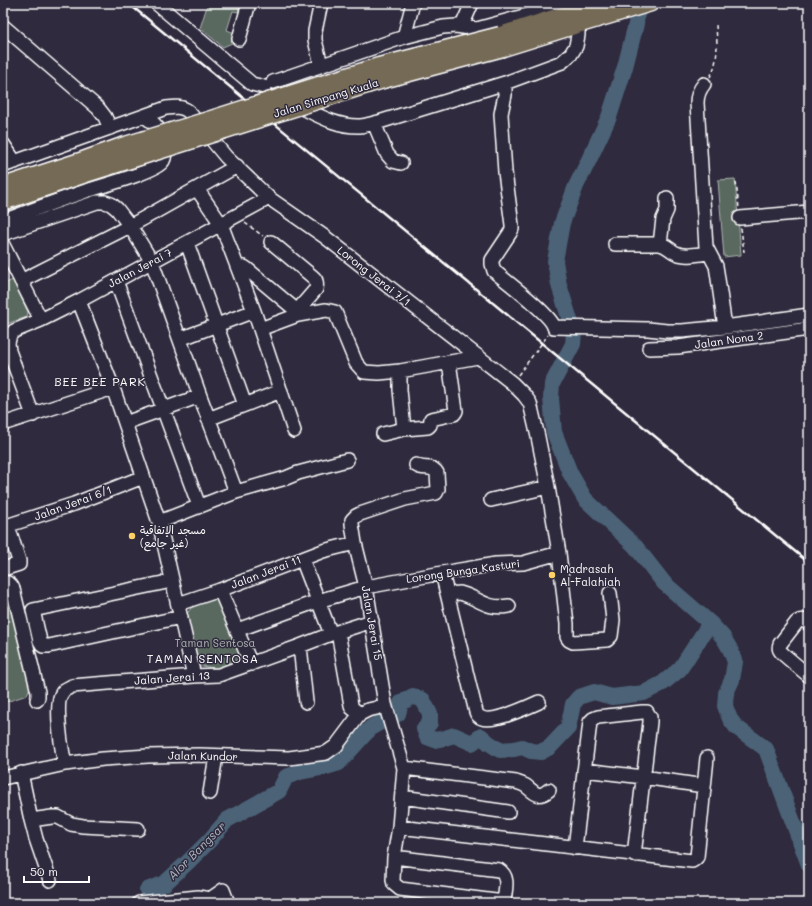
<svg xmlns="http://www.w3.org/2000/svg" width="812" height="906" viewBox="0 0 812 906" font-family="Mali,'Playpen Sans Arabic',sans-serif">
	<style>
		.green { fill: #5a6960; stroke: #acb4b0 }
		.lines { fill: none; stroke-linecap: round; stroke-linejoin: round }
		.river { stroke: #4c6277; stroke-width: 16 }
		.minor-casing { stroke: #fff; stroke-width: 16 }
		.major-casing { stroke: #fff; stroke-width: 19 }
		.path { stroke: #fff; stroke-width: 1.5; stroke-dasharray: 4 3; stroke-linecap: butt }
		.minor { stroke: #2f2a3d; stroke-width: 13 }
		.major { stroke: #756a55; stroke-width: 16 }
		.rail { stroke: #fff; stroke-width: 2.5 }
		.major-bridge-casing { stroke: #fff; stroke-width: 19; stroke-linecap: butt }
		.major-bridge { stroke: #756a55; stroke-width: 16 }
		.poi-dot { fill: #ffd166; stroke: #2f2a3d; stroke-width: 1.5 }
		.labels { text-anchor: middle; stroke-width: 3; stroke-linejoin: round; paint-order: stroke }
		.street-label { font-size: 11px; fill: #fff; stroke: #2f2a3d }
		.poi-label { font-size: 11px; fill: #fff; stroke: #2f2a3d; text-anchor: start }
		.park-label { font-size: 11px; fill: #acb4b0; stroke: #2f2a3d }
		.neighbourhood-label { font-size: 12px; letter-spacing: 1px; fill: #fff; stroke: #2f2a3d }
		.water-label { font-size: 12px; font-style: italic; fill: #aeb8c2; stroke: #2f2a3d }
	</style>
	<rect width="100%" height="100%" fill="#2f2a3d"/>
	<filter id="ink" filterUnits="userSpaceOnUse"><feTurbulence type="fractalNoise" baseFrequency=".025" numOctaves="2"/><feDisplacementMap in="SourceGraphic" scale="8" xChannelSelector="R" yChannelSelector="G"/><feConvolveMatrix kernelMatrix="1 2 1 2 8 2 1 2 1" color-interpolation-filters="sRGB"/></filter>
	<g filter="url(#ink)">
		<path class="green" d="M208,3H240L238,12L233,11L227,30L237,34L234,42L223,47L200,28Z
			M735,179L741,255L724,257L718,180Z
			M13,280L28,312L27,317L3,325V284Z
			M3,589L9,593L31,684L27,695L3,703Z
			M220,595L246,659L219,669L197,665L185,616L192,607Z"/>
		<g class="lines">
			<path class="river" d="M638,3L636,24L625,67L609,117L587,164L576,186L562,223L555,261L559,285L574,333L573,344L552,384L551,398L554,432L570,473L585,499L635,546L664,583L710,623L723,637L730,649L735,662L732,680L726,693L725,706L730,719L736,727L766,749L809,865
				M398,714L401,703L413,696L423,700L430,714V723L424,729L427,737L435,740L445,738L454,735L472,743L481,736L489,743L500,750L514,749L522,747L531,751L541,752L550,747L568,728L573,704L579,697L594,692L612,697L644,693L663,683L680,669L710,623
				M147,890L165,883L189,861L209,841L227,820L279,791L286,777L300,772L326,767L339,763L365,734L372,727L381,722"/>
			<g class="minor-casing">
				<path id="minor" d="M156,3L252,84L264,87
					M321,3L315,31V40L321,65
					M3,26L98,108L105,117L110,128
					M462,26L472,3
					M404,37L413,3
					M239,39L249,3
					M273,82L404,37L443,27L456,26L477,29L557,7L571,4
					M505,83V95L502,109L501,114L505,172L512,225V229L510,233L492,260V264L494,271C506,281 551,315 554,327L648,329L667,331H682L725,327L809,315
					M704,84C699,90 697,95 697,103L706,247L716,266L717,272L725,327
					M295,104C316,114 336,127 360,126C366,126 373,123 379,122L505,83L562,62L571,54L576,46L578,35V30L577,25
					M374,123L387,154L393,161L401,163
					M3,144L15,162
					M3,166L166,108C174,107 181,106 188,111L226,157L269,198L325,237L512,383L524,395L530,403L538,437L548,487L559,553L567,624V637L569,640L573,642L607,640L611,636L613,620L610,593
					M197,189L221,224L254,311L294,431
					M740,218L809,212
					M3,221C30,211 56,201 83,192C98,187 155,172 162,162C165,159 165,155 165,151C165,135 158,125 144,116
					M3,234L97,202H105L111,204L117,209L130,226L152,262L200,396L236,492
					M271,242L313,277C317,280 317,284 316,289L297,311
					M187,243L245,405
					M615,244H660C666,245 669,249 674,252C684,258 697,254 709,253
					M660,244L663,219L667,210V198
					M3,245L41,320
					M238,267H244L247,269L297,311L298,315
					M21,281L130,226L237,166
					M116,281L199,506
					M79,301L113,388L159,522L194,676
					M260,329L298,315L326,310L335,312L356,363L364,372L379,373L400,371L478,357
					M10,335L14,331L41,320L79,301L269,198
					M10,335L8,343L9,351L33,415
					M180,339L254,311
					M649,348L678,347L809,329
					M400,371V390L404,429
					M208,419L281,391
					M125,423L200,396
					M3,424L113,388
					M383,434L404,429L428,427L430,425L431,419L454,414L456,411L449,362
					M491,500L548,487
					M159,522L236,492L286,478L298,473L347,460
					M3,527L74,504L143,477
					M302,559L331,634
					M3,569L19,564V561L8,526
					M442,573L476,712C477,715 479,717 482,718C493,723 528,707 539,702
					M172,581L33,610L40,641L43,646H49L181,617
					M3,582C9,583 11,584 13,589L38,692V697L37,700
					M220,590L251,664
					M447,594C451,594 456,593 460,593C479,598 486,610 509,606
					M178,604L220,590L302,559L323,551L355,543
					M809,624C804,620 802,619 797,622L780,644C778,649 780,651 783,654L809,676
					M237,630L318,601L366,587L442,573L496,564L523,563L559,553
					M338,632L351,705L352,708L360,714
					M300,646L306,702
					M65,764C62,751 54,703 62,693C64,689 69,688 72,686L194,676L219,675L300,646L331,634L372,621
					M404,768L516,782C519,783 523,784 526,786C535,793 538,799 549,790
					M584,770L643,777L704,786
					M21,773L31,820L36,839L50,880
					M3,778L65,764L103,759L148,756L199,755L289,758L326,753L336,746L360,714L368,710L377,708L385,704
					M210,793L216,756
					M402,797L508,812
					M31,820L52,817H58L71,824L83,826L138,829
					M399,827L692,861L695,859L697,857L707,758
					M575,848L590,722L593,719L598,717L642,712H647L650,717V722L634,855
					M394,857L499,870C510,877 505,890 504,902L400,889L394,884L393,880L394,857L399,827L404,768L385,704L366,587L355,543L352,524V520L356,516L360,514L405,499L436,493L438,489L437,473C431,464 424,471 416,465
					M139,903L198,897L210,899L223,890L228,903"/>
			</g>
			<g class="major-casing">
				<path id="major" d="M500,35L600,3
					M503,48L577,25L651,3"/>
			</g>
			<path class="path" d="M710,77C719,61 717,42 716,25
				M736,182L739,208
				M245,223L263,236
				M741,228L744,252
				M518,375L548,335"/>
			<use href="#minor" class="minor"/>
			<use href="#major" class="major"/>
			<path class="rail" d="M128,3L809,563"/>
			<g class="major-bridge-casing">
				<path id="major-bridge" d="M3,186L83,160L122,146L208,120L379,66L500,35
					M3,202L86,174L383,80L503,48"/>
			</g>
			<use href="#major-bridge" class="major-bridge"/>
		</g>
	</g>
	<g class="poi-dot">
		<circle cx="132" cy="536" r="4"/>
		<circle cx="552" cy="575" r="4"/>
	</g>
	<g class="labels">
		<g class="street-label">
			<text transform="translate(326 98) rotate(-17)" y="4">Jalan Simpang Kuala</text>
			<text transform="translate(140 268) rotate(-28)" y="4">Jalan Jerai 7</text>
			<text transform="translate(374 276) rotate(38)" y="4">Lorong Jerai 7/1</text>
			<text transform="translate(729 340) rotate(-8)" y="4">Jalan Nona 2</text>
			<text transform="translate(73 503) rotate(-20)" y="4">Jalan Jerai 6/1</text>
			<text transform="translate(463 571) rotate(-8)" y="4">Lorong Bunga Kasturi</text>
			<text transform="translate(266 572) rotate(-21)" y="4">Jalan Jerai 11</text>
			<text transform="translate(372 623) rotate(80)" y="4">Jalan Jerai 15</text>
			<text transform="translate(172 678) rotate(-4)" y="4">Jalan Jerai 13</text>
			<text transform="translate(203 756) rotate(1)" y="4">Jalan Kundor</text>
		</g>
		<g class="poi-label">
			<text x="140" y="534">مسجد الإتفاقية<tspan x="140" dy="13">(غير جامع)</tspan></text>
			<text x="560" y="573">Madrasah<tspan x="560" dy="13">Al-Falahiah</tspan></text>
		</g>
		<g class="park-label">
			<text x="215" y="647">Taman Sentosa</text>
		</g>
		<g class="neighbourhood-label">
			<text x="100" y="386">BEE BEE PARK</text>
			<text x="203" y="663">TAMAN SENTOSA</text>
		</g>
		<g class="water-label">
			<text transform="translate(197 851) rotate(-45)" y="4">Alor Bangsar</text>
		</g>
	</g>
	<rect width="812" height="906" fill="none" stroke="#2f2a3d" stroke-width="16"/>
	<rect x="8" y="8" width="796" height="890" fill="none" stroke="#fff" stroke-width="1.5" filter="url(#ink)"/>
	<path d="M24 876v6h65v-6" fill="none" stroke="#ffffff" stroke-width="2"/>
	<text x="30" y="876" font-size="12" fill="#ffffff" stroke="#2f2a3d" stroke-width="3" paint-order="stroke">50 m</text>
</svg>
